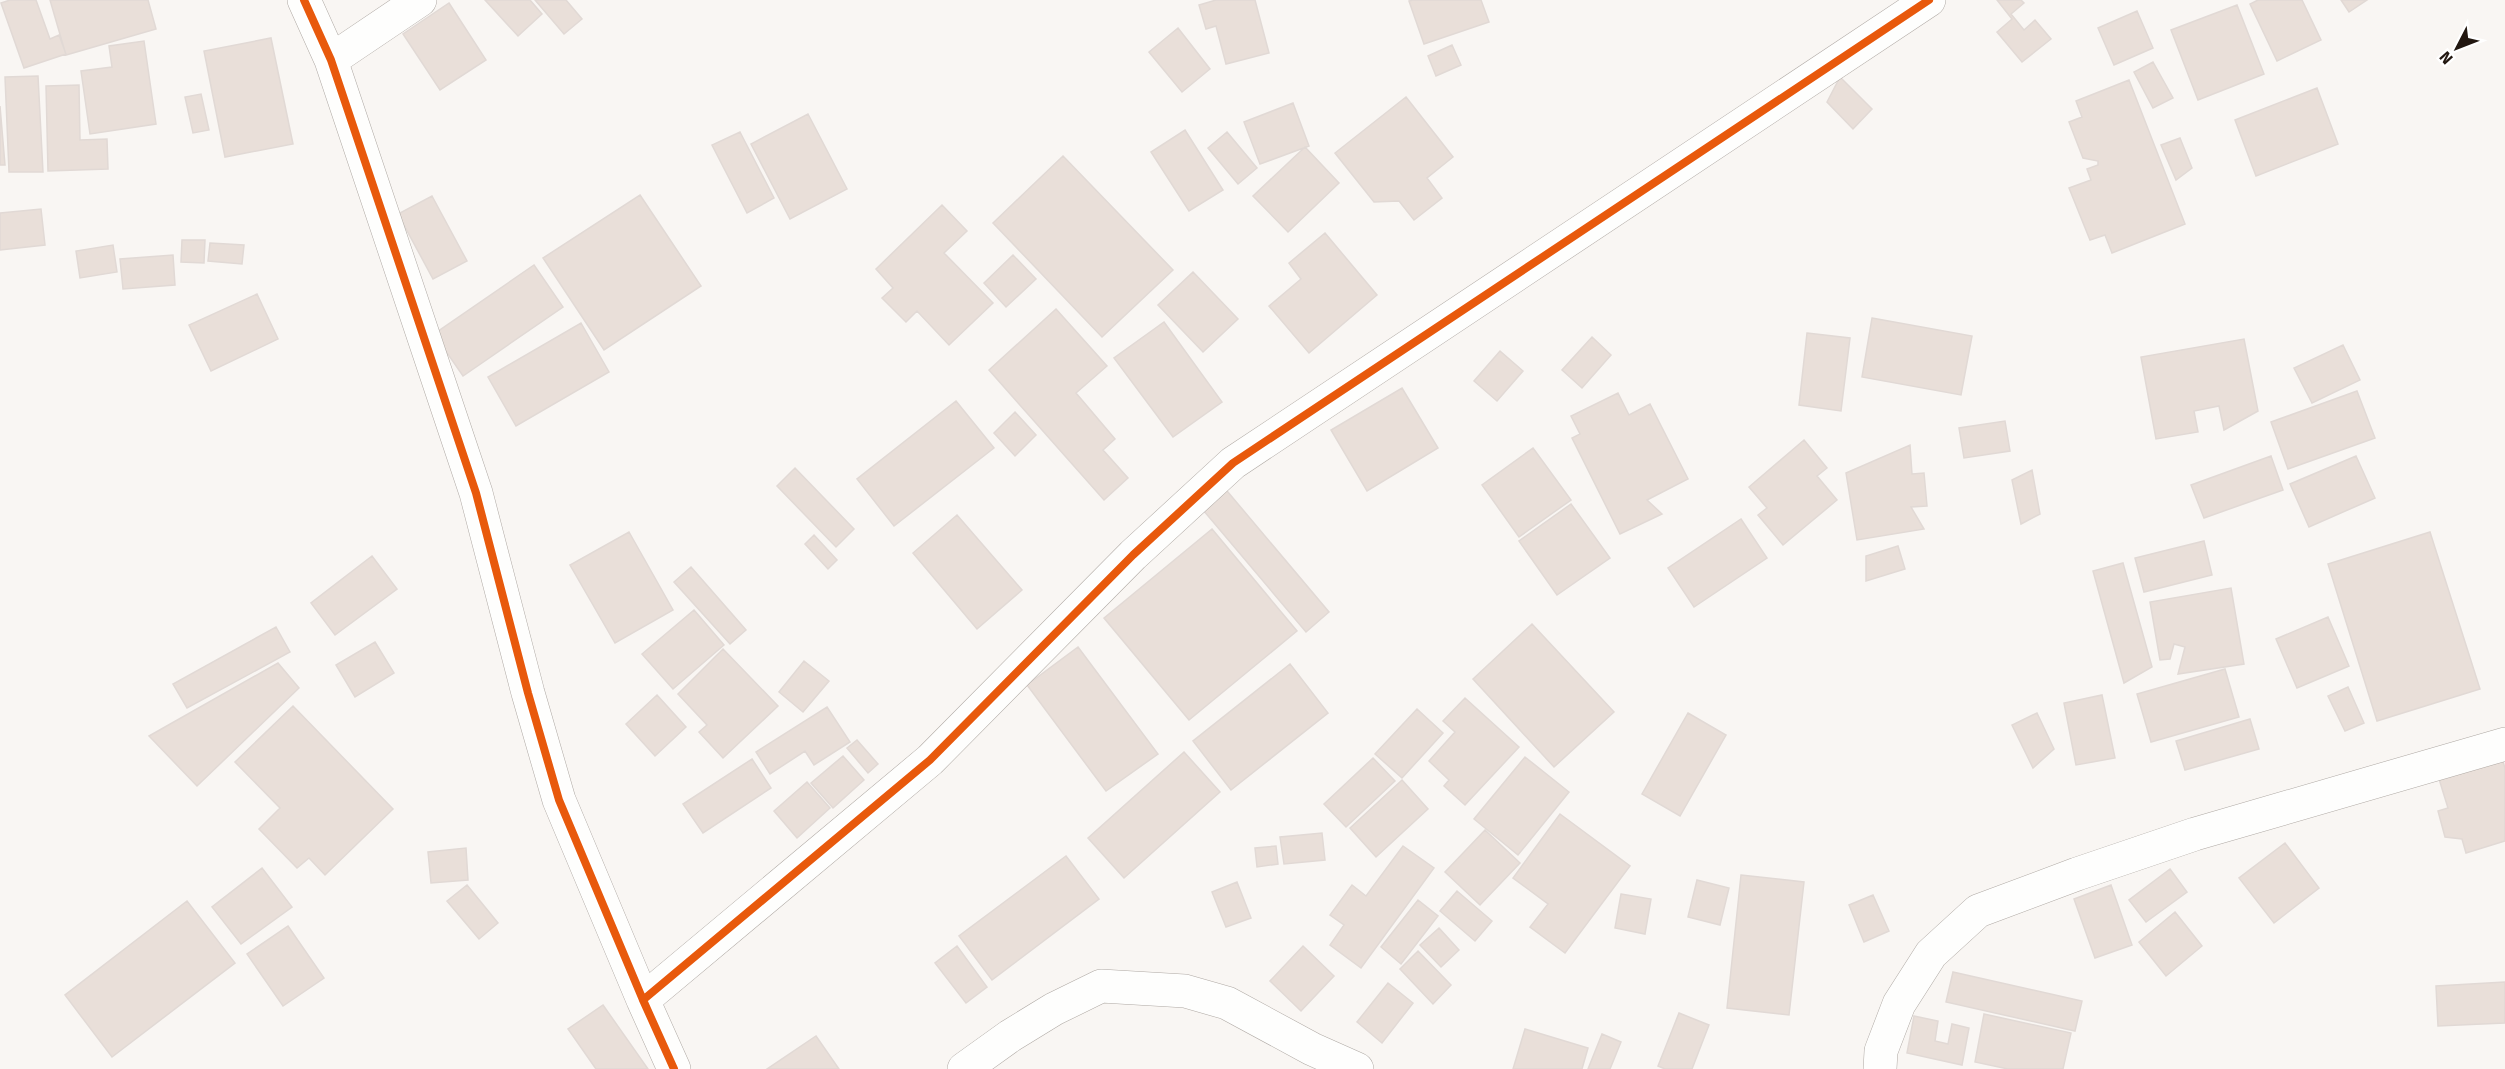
<svg xmlns="http://www.w3.org/2000/svg" width="2505" height="1069" viewBox="0 0 2505 1069" font-family="'Fira Sans',sans-serif">
	<style>
		.building { fill: #e9dfd9; stroke: #e1d9d5; stroke-width: 1.5 }
		.lines { fill: none; stroke-linecap: round; stroke-linejoin: round }
		.minor-casing { stroke: #afa9a4; stroke-width: 34 }
		.minor { stroke: #fefefd; stroke-width: 33 }
		.cycleway-casing { stroke: #fff; stroke-width: 11 }
		.cycleway { stroke: #e8590c; stroke-width: 8 }
	</style>
	<rect width="100%" height="100%" fill="#f9f6f3"/>
	<path class="building" d="M10,0H36L50,39L59,35L66,54L24,68L1,3Z
		M50,0H148L156,29L66,55Z
		M485,0H530L542,14L518,36Z
		M535,0H566L582,19L564,34Z
		M1216,0H1255L1269,53L1226,64L1216,26L1206,29L1199,5Z
		M1413,0H1481L1489,22L1424,44L1409,1Z
		M1997,0H2021L2024,3L2011,14L2024,30L2035,20L2051,39L2022,62L1997,32L2012,19Z
		M2258,0H2302L2321,40L2277,61L2250,4Z
		M2341,0H2367L2349,12Z
		M449,3L486,60L440,90L403,34Z
		M2237,5L2264,74L2198,100L2171,30Z
		M2137,11L2153,48L2114,65L2098,28Z
		M1178,28L1210,69L1182,92L1149,52Z
		M271,38L293,144L225,157L204,51Z
		M144,41L156,124L90,134L81,71L112,67L109,46Z
		M1452,45L1461,65L1436,76L1428,56Z
		M2153,62L2173,98L2153,108L2134,72Z
		M38,76L43,172H9L5,77Z
		M1840,77L1872,109L1853,129L1827,102Z
		M2129,80L2185,224L2112,253L2105,235L2090,240L2069,188L2091,180L2087,169L2098,165V161L2083,158L2069,122L2082,117L2076,101Z
		M79,85L80,140L107,139L108,169L48,171L46,86Z
		M2317,88L2338,144L2256,176L2235,120Z
		M201,94L209,130L193,133L185,97Z
		M1406,97L1453,157L1427,178L1442,198L1414,220L1399,201L1374,202L1335,153Z
		M1293,103L1309,146L1260,164L1244,122Z
		M0,106L5,165H0Z
		M808,114L847,189L790,219L751,144Z
		M1185,130L1223,190L1189,211L1151,152Z
		M740,132L774,198L747,213L712,145Z
		M1227,132L1257,168L1238,184L1208,148Z
		M2180,138L2192,168L2176,180L2161,145Z
		M1305,147L1339,183L1288,232L1253,196Z
		M1063,156L1173,270L1102,337L993,223Z
		M640,195L701,286L604,350L543,258Z
		M432,196L467,261L433,279L398,214Z
		M942,205L967,231L944,253L993,303L949,345L917,311L906,322L882,298L893,288L876,269Z
		M41,209L45,245L0,250V213Z
		M1325,233L1377,295L1309,353L1269,306L1301,279L1289,263Z
		M182,240H205L204,263L181,262Z
		M210,243L244,245L242,264L208,261Z
		M113,245L117,272L80,278L76,251Z
		M173,255L175,285L123,289L120,259Z
		M1013,255L1036,279L1006,307L984,283Z
		M534,265L563,307L463,376L434,334Z
		M1193,272L1238,319L1203,352L1158,305Z
		M257,294L278,339L211,371L189,325Z
		M1056,309L1107,366L1076,393L1115,439L1103,450L1128,478L1104,500L989,370Z
		M1872,318L1972,336L1961,395L1862,377Z
		M1164,322L1222,402L1173,437L1114,358Z
		M581,323L609,372L516,426L488,377Z
		M1807,333L1850,338L1841,411L1799,405Z
		M1592,337L1611,355L1582,388L1562,370Z
		M2244,339L2258,411L2224,430L2219,406L2194,411L2198,432L2156,439L2141,357Z
		M2343,345L2360,380L2312,403L2294,368Z
		M1500,351L1523,371L1497,401L1474,381Z
		M1402,388L1438,448L1367,491L1331,430Z
		M2357,391L2375,438L2288,469L2271,422Z
		M1618,393L1629,415L1650,404L1688,479L1647,500L1662,514L1620,534L1572,438L1580,434L1571,416Z
		M956,401L994,448L894,526L857,479Z
		M1015,412L1036,435L1015,456L994,433Z
		M2005,421L2010,451L1964,458L1959,428Z
		M1804,440L1827,468L1817,476L1837,500L1783,545L1758,515L1767,508L1749,487Z
		M1910,445L1912,474L1924,473L1927,506L1911,507L1924,529L1857,540L1846,473Z
		M1533,448L1571,500L1519,537L1482,485Z
		M2271,456L2283,490L2204,518L2191,485Z
		M2356,456L2375,498L2309,527L2290,484Z
		M795,468L854,529L836,547L777,486Z
		M2032,470L2040,514L2021,524L2012,480Z
		M1222,485L1329,612L1306,632L1198,504Z
		M1571,504L1610,558L1557,595L1519,541Z
		M957,515L1022,590L977,629L913,553Z
		M1741,519L1767,558L1694,607L1668,568Z
		M1212,529L1297,631L1189,720L1104,618Z
		M629,532L673,610L615,643L570,565Z
		M2430,532L2480,689L2377,721L2328,564Z
		M814,535L837,560L828,569L805,544Z
		M2204,541L2212,575L2144,592L2135,558Z
		M1898,546L1905,569L1866,581V556Z
		M372,556L397,589L335,635L311,603Z
		M2123,563L2152,667L2124,683L2093,571Z
		M691,567L746,630L730,644L674,582Z
		M2231,588L2244,664L2178,674L2185,647L2174,644L2170,659L2160,660L2150,602Z
		M694,610L724,645L673,689L642,654Z
		M2328,617L2349,666L2297,688L2276,639Z
		M1532,624L1614,712L1554,767L1473,679Z
		M276,627L290,652L187,708L173,684Z
		M375,642L394,673L355,697L336,665Z
		M1078,647L1158,754L1106,791L1027,685Z
		M723,649L778,706L723,758L699,732L707,725L678,694Z
		M804,661L829,681L803,712L779,692Z
		M278,663L299,688L197,786L149,736Z
		M1290,664L1328,713L1231,790L1193,741Z
		M2225,669L2239,717L2151,742L2137,694Z
		M2348,687L2364,723L2345,731L2328,696Z
		M657,695L686,727L655,756L626,724Z
		M2102,695L2115,758L2076,765L2064,703Z
		M1465,698L1519,747L1465,805L1444,786L1449,780L1429,761L1455,732L1443,721Z
		M293,706L393,809L325,875L309,858L297,868L259,829L280,808L235,762Z
		M827,707L850,742L814,765L805,751L770,774L756,752Z
		M1417,709L1443,733L1402,778L1375,754Z
		M1688,713L1726,735L1680,816L1642,794Z
		M2037,713L2054,749L2033,768L2012,725Z
		M2250,719L2259,749L2185,770L2176,741Z
		M857,740L878,764L868,773L847,748Z
		M2499,748L2505,768V841L2466,853L2462,839L2445,837L2438,811L2448,808L2435,766Z
		M1184,752L1220,792L1124,878L1088,838Z
		M843,756L864,780L833,808L811,783Z
		M1525,757L1569,792L1518,855L1474,819Z
		M1373,758L1395,781L1346,827L1324,804Z
		M752,759L771,788L703,833L683,804Z
		M1402,780L1428,809L1376,857L1350,828Z
		M807,782L830,808L797,838L774,811Z
		M1560,814L1630,866L1565,953L1530,927L1548,904L1513,878Z
		M1485,830L1520,863L1480,905L1445,872Z
		M1322,833L1325,860L1284,864L1280,837Z
		M2285,843L2319,888L2274,923L2239,878Z
		M1276,846L1278,864L1257,867L1255,848Z
		M1403,846L1434,868L1361,968L1330,945L1344,925L1330,915L1352,885L1366,896Z
		M466,848L468,880L431,883L428,852Z
		M1066,856L1099,899L992,980L959,936Z
		M262,868L292,907L241,944L212,907Z
		M2170,869L2187,892L2146,922L2129,900Z
		M1741,875L1804,882L1789,1015L1727,1008Z
		M1697,880L1729,888L1720,925L1688,917Z
		M1237,882L1251,918L1226,927L1212,892Z
		M467,885L498,923L479,939L447,901Z
		M2111,885L2132,945L2095,958L2074,899Z
		M1457,891L1492,921L1475,941L1440,911Z
		M1621,894L1651,899L1645,934L1615,928Z
		M1873,895L1889,931L1864,942L1849,905Z
		M1418,900L1438,916L1401,964L1381,947Z
		M187,901L235,963L112,1057L65,995Z
		M2175,912L2202,946L2166,976L2139,942Z
		M288,926L324,978L283,1006L247,954Z
		M1439,928L1459,950L1441,967L1420,945Z
		M957,946L987,987L966,1003L935,963Z
		M1303,946L1334,976L1301,1011L1270,981Z
		M1418,951L1451,985L1433,1004L1400,969Z
		M1953,972L2082,1001L2075,1031L1946,1002Z
		M2505,982V1023L2438,1026L2436,986Z
		M1388,983L1413,1003L1382,1043L1357,1022Z
		M603,1005L648,1069H596L568,1029Z
		M1679,1013L1709,1025L1692,1069H1665L1658,1066Z
		M1984,1014L2071,1033L2063,1069H2008L1975,1062Z
		M1914,1016L1938,1021L1935,1041L1948,1044L1952,1024L1969,1028L1962,1065L1907,1053Z
		M1525,1029L1588,1048L1582,1069H1513Z
		M1602,1034L1621,1042L1610,1069H1588Z
		M816,1036L839,1069H767Z"/>
	<g class="lines">
		<g class="minor-casing">
			<path id="minor" d="M304,0L331,60L476,493L528,693L559,800L643,1000L674,1069
				M331,60L420,0
				M643,1000L930,760L1133,555L1233,463L1929,0
				M964,1069L1010,1036L1054,1009L1101,986L1185,991L1227,1003L1312,1049L1357,1069
				M1880,1069L1881,1051L1899,1004L1931,954L1978,911L2077,874L2195,834L2505,744"/>
		</g>
		<use href="#minor" class="minor"/>
		<g class="cycleway-casing">
			<path id="cycleway" d="M304,0L331,60L476,493L528,693L559,800L643,1000L674,1069
				M643,1000L930,760L1133,555L1233,463L1929,0"/>
		</g>
		<use href="#cycleway" class="cycleway"/>
	</g>
	<g transform="translate(2457 48) rotate(228)" stroke="#ffffff" stroke-width="4.5" paint-order="stroke">
	<path d="M0-4.5L10 22L0 15L-10 22Z" fill="#221710"/>
	<text y="-9" font-size="16" font-weight="bold" text-anchor="middle" fill="#221710">N</text>
	</g>
</svg>
